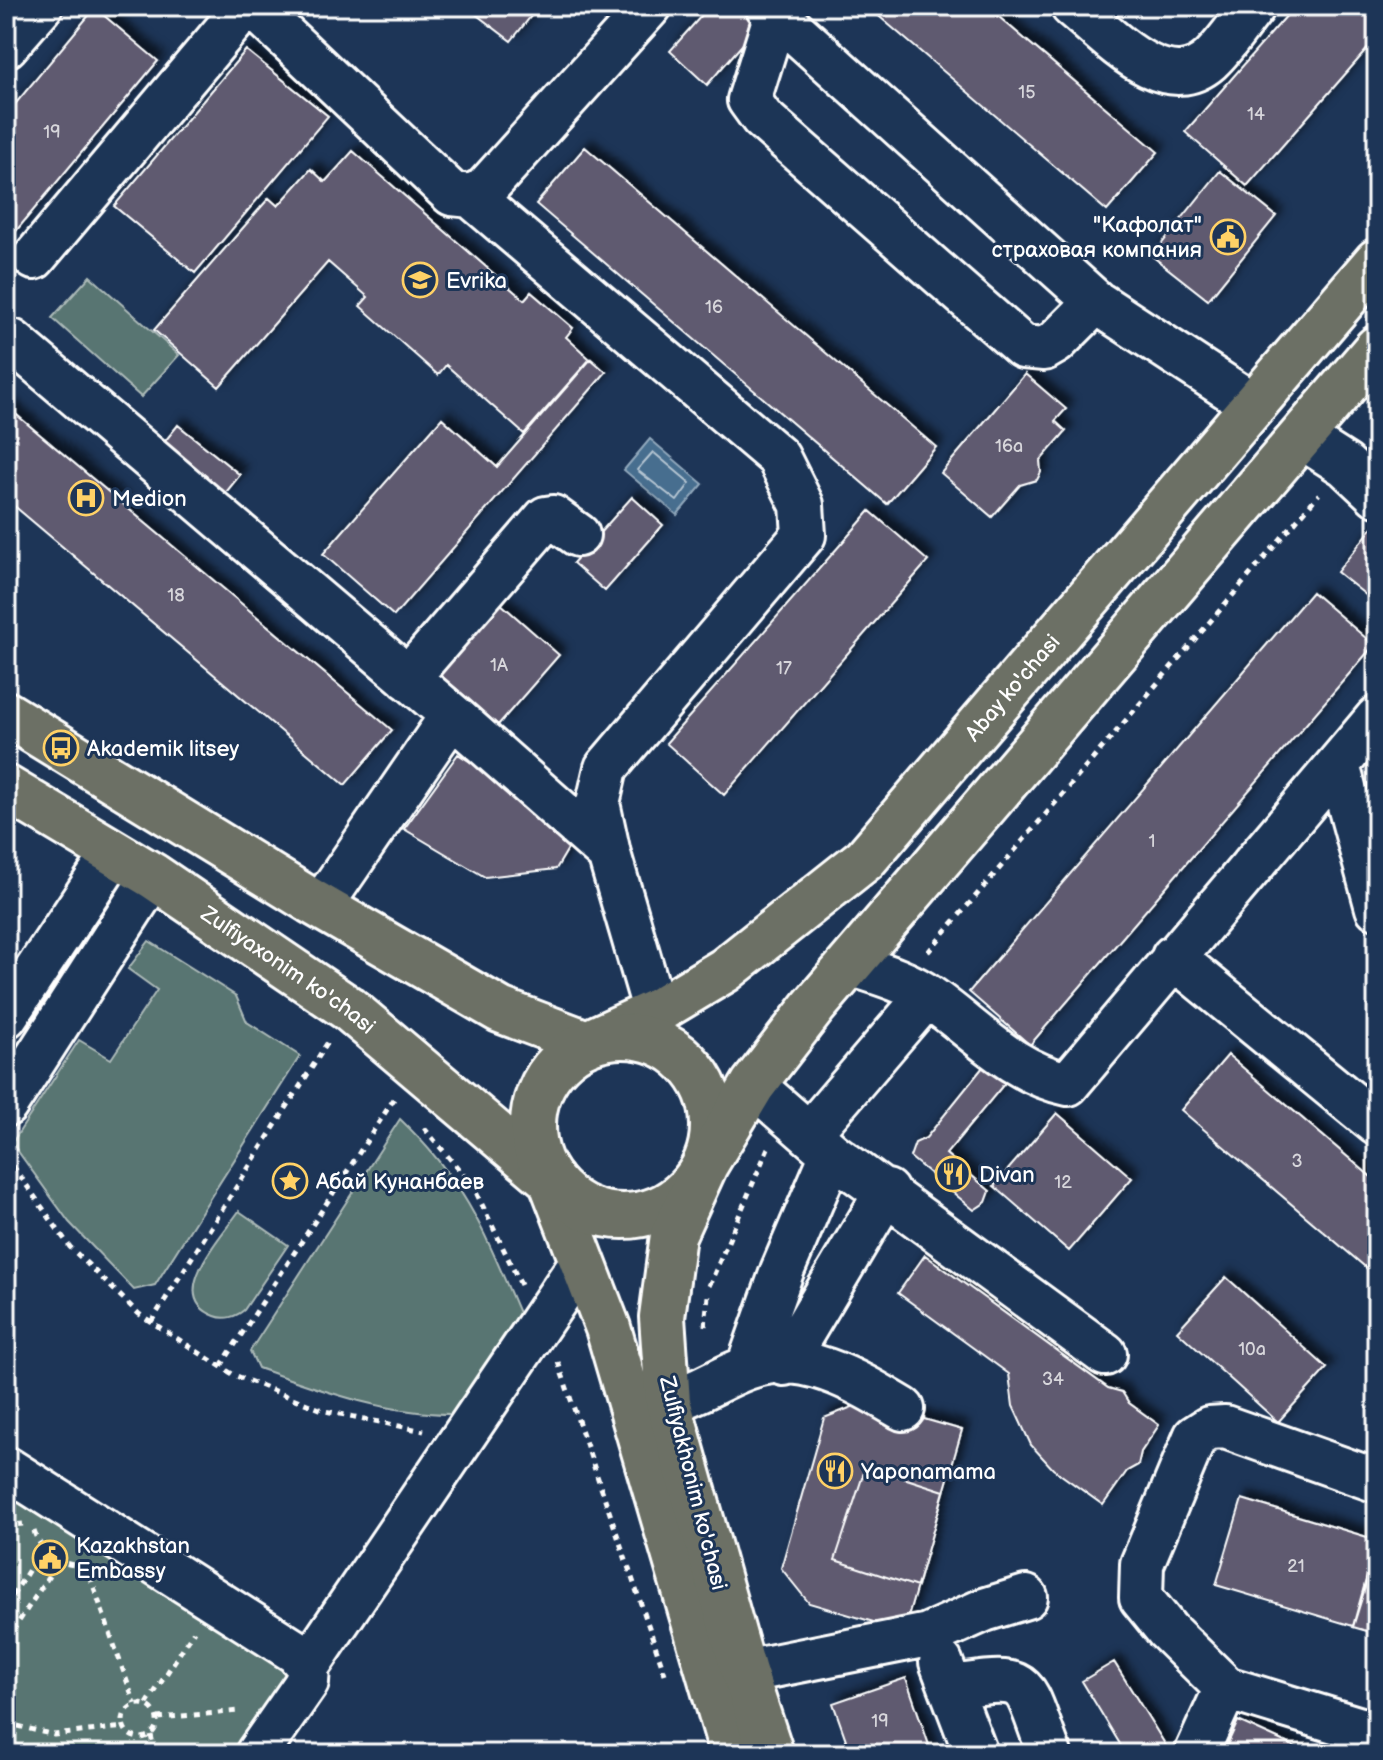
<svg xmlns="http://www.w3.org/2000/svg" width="1383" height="1760" viewBox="0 0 1383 1760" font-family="'Balsamiq Sans',sans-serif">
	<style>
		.green { fill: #587472; stroke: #acbab8; stroke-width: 2 }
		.water { fill: #476e8f; stroke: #91a8bc; stroke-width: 2 }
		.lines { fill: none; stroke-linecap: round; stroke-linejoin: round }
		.shore { stroke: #b5c5d2; stroke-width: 2 }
		.building { fill: #5f5a70; stroke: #fff; stroke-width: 2; filter: url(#shadow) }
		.minor-casing { stroke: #fff; stroke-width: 48 }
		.major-casing { stroke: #fff; stroke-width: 50 }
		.path { stroke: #fff; stroke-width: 5; stroke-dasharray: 6 6; stroke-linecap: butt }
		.minor { stroke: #1d3557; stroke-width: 42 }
		.major { stroke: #6c7065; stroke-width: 44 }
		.labels { text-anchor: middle; stroke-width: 6; stroke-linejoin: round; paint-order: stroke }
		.number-label { font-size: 18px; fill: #d7d6db }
		.poi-label { font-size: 22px; fill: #fff; stroke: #1d3557; text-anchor: start }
		.street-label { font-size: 22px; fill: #fff; stroke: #1d3557 }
	</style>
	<defs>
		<filter id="shadow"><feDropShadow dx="7" dy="-7" stdDeviation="4" flood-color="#0009"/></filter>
	</defs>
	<rect width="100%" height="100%" fill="#1d3557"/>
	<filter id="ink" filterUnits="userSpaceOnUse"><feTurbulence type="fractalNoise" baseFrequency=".0125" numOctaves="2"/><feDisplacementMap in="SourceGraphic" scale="16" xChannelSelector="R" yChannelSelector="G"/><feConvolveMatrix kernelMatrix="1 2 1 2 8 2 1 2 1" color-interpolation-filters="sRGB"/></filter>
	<g filter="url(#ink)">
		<path class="green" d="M90,276L179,355L141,397L52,318Z
			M149,941L236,996L247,1022L300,1056L155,1285L134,1290L69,1222L12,1143L79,1040L111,1059L157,990L128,969Z
			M400,1119C468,1184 486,1236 522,1320L457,1414C387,1415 323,1391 258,1368L250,1351Z
			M239,1211L288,1245L244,1310C236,1317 225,1320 215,1316C164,1297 222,1236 239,1211Z
			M6,1487L299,1677L247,1754L6,1753Z"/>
		<path class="water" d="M650,439L703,484L677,515L624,470Z"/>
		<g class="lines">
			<path class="shore" d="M653,452L690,483L677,501L637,470Z"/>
		</g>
		<path class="building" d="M465,6H539L511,41Z
			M710,6H743L762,22L707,85L670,51Z
			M867,6H986L1158,152L1107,211Z
			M1295,6H1377V38L1247,186L1185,132Z
			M95,8L158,61L6,243V115Z
			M246,50L328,116L195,273L114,206Z
			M585,147L936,447L887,504L536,204Z
			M353,151L524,300L531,292L573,328L566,337L590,359L524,434L446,365L438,375L360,306L368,297L328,262L219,387L154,330L269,198L278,206L311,169L325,182Z
			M1220,171L1276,216L1208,300L1152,256Z
			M591,359L606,372L394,616L323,554L442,418L497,467Z
			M1025,374L1066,409L1055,421L1066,431L1040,461L1041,472L1037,480L1020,485L992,517L941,473Z
			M6,406L392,730L345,785L6,499Z
			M178,425L240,475L223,496L161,446Z
			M632,497L663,525L605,591L573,563Z
			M870,511L928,561L724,795L666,743Z
			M1377,522V604L1337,572Z
			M1312,592L1374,645L1030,1045L969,992Z
			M500,603L559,655L498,725L439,674Z
			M458,754L578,832L556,869L485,877L404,829Z
			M1228,1055L1377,1182V1277L1181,1110Z
			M991,1066L1005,1077L1004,1084L946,1154L990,1191L986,1202L974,1210L910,1157L915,1143L926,1138L983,1067Z
			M1057,1113L1132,1178L1069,1251L994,1186Z
			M925,1255L1108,1388L1122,1392L1129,1403L1159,1425L1141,1452L1138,1465L1127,1471L1103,1505L1053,1469L1031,1445L1013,1406L1009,1374L898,1293Z
			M1226,1277L1327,1368L1278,1422L1177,1331Z
			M865,1402L962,1430L904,1631L809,1603L781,1568L824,1418Z
			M866,1466L944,1491L917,1587L835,1560Z
			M1242,1499L1377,1540L1353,1626L1216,1585Z
			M1377,1549V1634L1353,1627Z
			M1114,1662L1170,1752L1126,1754L1082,1681Z
			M906,1678L932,1754H851L833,1703Z
			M1238,1721L1311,1754H1223Z"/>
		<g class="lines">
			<g class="minor-casing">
				<path id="minor" d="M253,6L452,194L471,196L485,189L650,6
					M767,6L1096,302L1254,405
					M1072,6C1107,34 1164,101 1210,60C1226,45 1240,23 1254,6
					M776,14L749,100L762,118L1023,347L1044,349L1056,342L1096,302
					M6,46L41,6
					M471,196L778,457L802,505L804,535L606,768L598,803L609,854
					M34,258L246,6
					M12,341L452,715L321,906
					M1301,437L1345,465L1377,495
					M408,678L546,518L553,517L578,535
					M452,715L609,854L655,1012
					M1338,765L1377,908
					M1173,957L1377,1124
					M850,964C877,973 905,980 929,997C975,1029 1011,1072 1068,1084L1377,718
					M6,1016L114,853
					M753,1085L832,1154L1105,1354
					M6,1105L153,876
					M809,1134L927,996
					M784,1364L887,1191
					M748,1367L782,1271L832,1154
					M668,1402C701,1393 717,1379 747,1368C801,1347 858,1382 903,1409
					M6,1468L296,1652L308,1666L307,1682L257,1754
					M1377,1481L1225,1427L1209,1428L1195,1437L1142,1564L1141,1598L1167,1630L1226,1688L1377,1734
					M941,1662L976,1754
					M308,1666L582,1261
					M744,1672L928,1635L984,1610L1026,1597
					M952,1687C1035,1674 1021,1681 1050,1754
					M1196,1754L1226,1688"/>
			</g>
			<g class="major-casing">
				<g id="major">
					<path id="s1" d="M6,714L311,901L500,1010L587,1043L655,1012L725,970L865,859L1377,261"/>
					<path id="s2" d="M6,788L153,876L349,1009L551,1180L608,1328L733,1754"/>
					<circle cx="623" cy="1126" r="90"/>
					<path d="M771,1754L744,1672L668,1402L662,1317L673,1235L705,1165L753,1085L814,1006L1377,348"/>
				</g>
			</g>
			<path class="path" d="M928,952L1319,494
				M424,1128L473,1186L521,1285
				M6,1156L70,1247L139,1314L234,1375L325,1411L424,1431
				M709,1286L768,1148
				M151,1322L328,1042
				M705,1326L708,1296
				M558,1362L665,1674
				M221,1366L394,1099
				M6,1526L23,1524
				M34,1531C40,1551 62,1569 84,1564
				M86,1565L135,1704
				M6,1606L42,1549
				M6,1641L59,1561
				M123 1721a17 17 0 1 1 34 0a17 17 0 1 1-34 0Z
				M147,1704L194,1631
				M158,1718L240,1711
				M6,1723L54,1735L124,1727
				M151,1735L155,1754"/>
			<use href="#minor" class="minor"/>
			<use href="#major" class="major"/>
		</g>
	</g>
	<defs>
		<g id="civic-ring" transform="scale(1.8)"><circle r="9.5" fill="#1d3557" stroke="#ffd166" stroke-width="1.5"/><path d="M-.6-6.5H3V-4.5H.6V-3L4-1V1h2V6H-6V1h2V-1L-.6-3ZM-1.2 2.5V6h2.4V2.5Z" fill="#ffd166"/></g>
		<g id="school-ring" transform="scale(1.8)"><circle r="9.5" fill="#1d3557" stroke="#ffd166" stroke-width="1.5"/><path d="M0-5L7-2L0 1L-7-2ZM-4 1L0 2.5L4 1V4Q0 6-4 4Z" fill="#ffd166"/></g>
		<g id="hospital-ring" transform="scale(1.8)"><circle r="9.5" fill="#1d3557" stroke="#ffd166" stroke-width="1.5"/><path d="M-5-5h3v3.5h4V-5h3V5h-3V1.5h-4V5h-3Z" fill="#ffd166"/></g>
		<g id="bus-ring" transform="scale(1.8)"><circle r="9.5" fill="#1d3557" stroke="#ffd166" stroke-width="1.5"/><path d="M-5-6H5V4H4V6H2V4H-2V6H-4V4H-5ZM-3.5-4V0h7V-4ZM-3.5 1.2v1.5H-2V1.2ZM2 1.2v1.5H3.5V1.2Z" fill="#ffd166"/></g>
		<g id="restaurant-ring" transform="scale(1.8)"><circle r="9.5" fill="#1d3557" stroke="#ffd166" stroke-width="1.5"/><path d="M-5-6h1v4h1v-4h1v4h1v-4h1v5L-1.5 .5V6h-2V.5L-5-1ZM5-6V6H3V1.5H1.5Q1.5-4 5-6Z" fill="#ffd166"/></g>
		<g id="sight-ring" transform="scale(1.8)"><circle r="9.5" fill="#1d3557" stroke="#ffd166" stroke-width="1.5"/><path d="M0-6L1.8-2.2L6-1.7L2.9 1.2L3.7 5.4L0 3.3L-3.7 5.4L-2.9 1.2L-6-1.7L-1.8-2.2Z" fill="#ffd166"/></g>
	</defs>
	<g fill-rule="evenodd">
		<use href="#civic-ring" x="1228" y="237"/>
		<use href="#school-ring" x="420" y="280"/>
		<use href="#hospital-ring" x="86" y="498"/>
		<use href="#bus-ring" x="61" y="748"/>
		<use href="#restaurant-ring" x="953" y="1174"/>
		<use href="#sight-ring" x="290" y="1181"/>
		<use href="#restaurant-ring" x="835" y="1471"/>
		<use href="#civic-ring" x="50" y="1558"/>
	</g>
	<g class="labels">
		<g class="number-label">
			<text x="1027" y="98">15</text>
			<text x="1256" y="120">14</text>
			<text x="52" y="138">19</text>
			<text x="714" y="313">16</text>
			<text x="1009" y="452">16a</text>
			<text x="176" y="601">18</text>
			<text x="499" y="671">1A</text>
			<text x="784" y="674">17</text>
			<text x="1152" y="847">1</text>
			<text x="1297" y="1167">3</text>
			<text x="1063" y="1188">12</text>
			<text x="1252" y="1355">10a</text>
			<text x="1053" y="1385">34</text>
			<text x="1296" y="1572">21</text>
			<text x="880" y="1727">19</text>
		</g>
		<g class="poi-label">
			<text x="1202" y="232" text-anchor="end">"Кафолат"<tspan x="1202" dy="25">страховая компания</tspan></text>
			<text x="446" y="288">Evrika</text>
			<text x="112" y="506">Medion</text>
			<text x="87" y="756">Akademik litsey</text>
			<text x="979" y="1182">Divan</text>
			<text x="316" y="1189">Абай Кунанбаев</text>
			<text x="861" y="1479">Yaponamama</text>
			<text x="76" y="1553">Kazakhstan<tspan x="76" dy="25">Embassy</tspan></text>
		</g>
		<g class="street-label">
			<text dy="8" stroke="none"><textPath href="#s1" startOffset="1230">Abay ko'chasi</textPath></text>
			<text dy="8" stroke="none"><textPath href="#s2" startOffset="336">Zulfiyaxonim ko'chasi</textPath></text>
			<text transform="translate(694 1483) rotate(76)" y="8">Zulfiyakhonim ko'chasi</text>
		</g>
	</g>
	<rect width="1383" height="1760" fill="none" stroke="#1d3557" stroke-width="32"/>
	<rect x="16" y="16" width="1351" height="1728" fill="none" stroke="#fff" stroke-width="3" filter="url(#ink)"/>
</svg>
